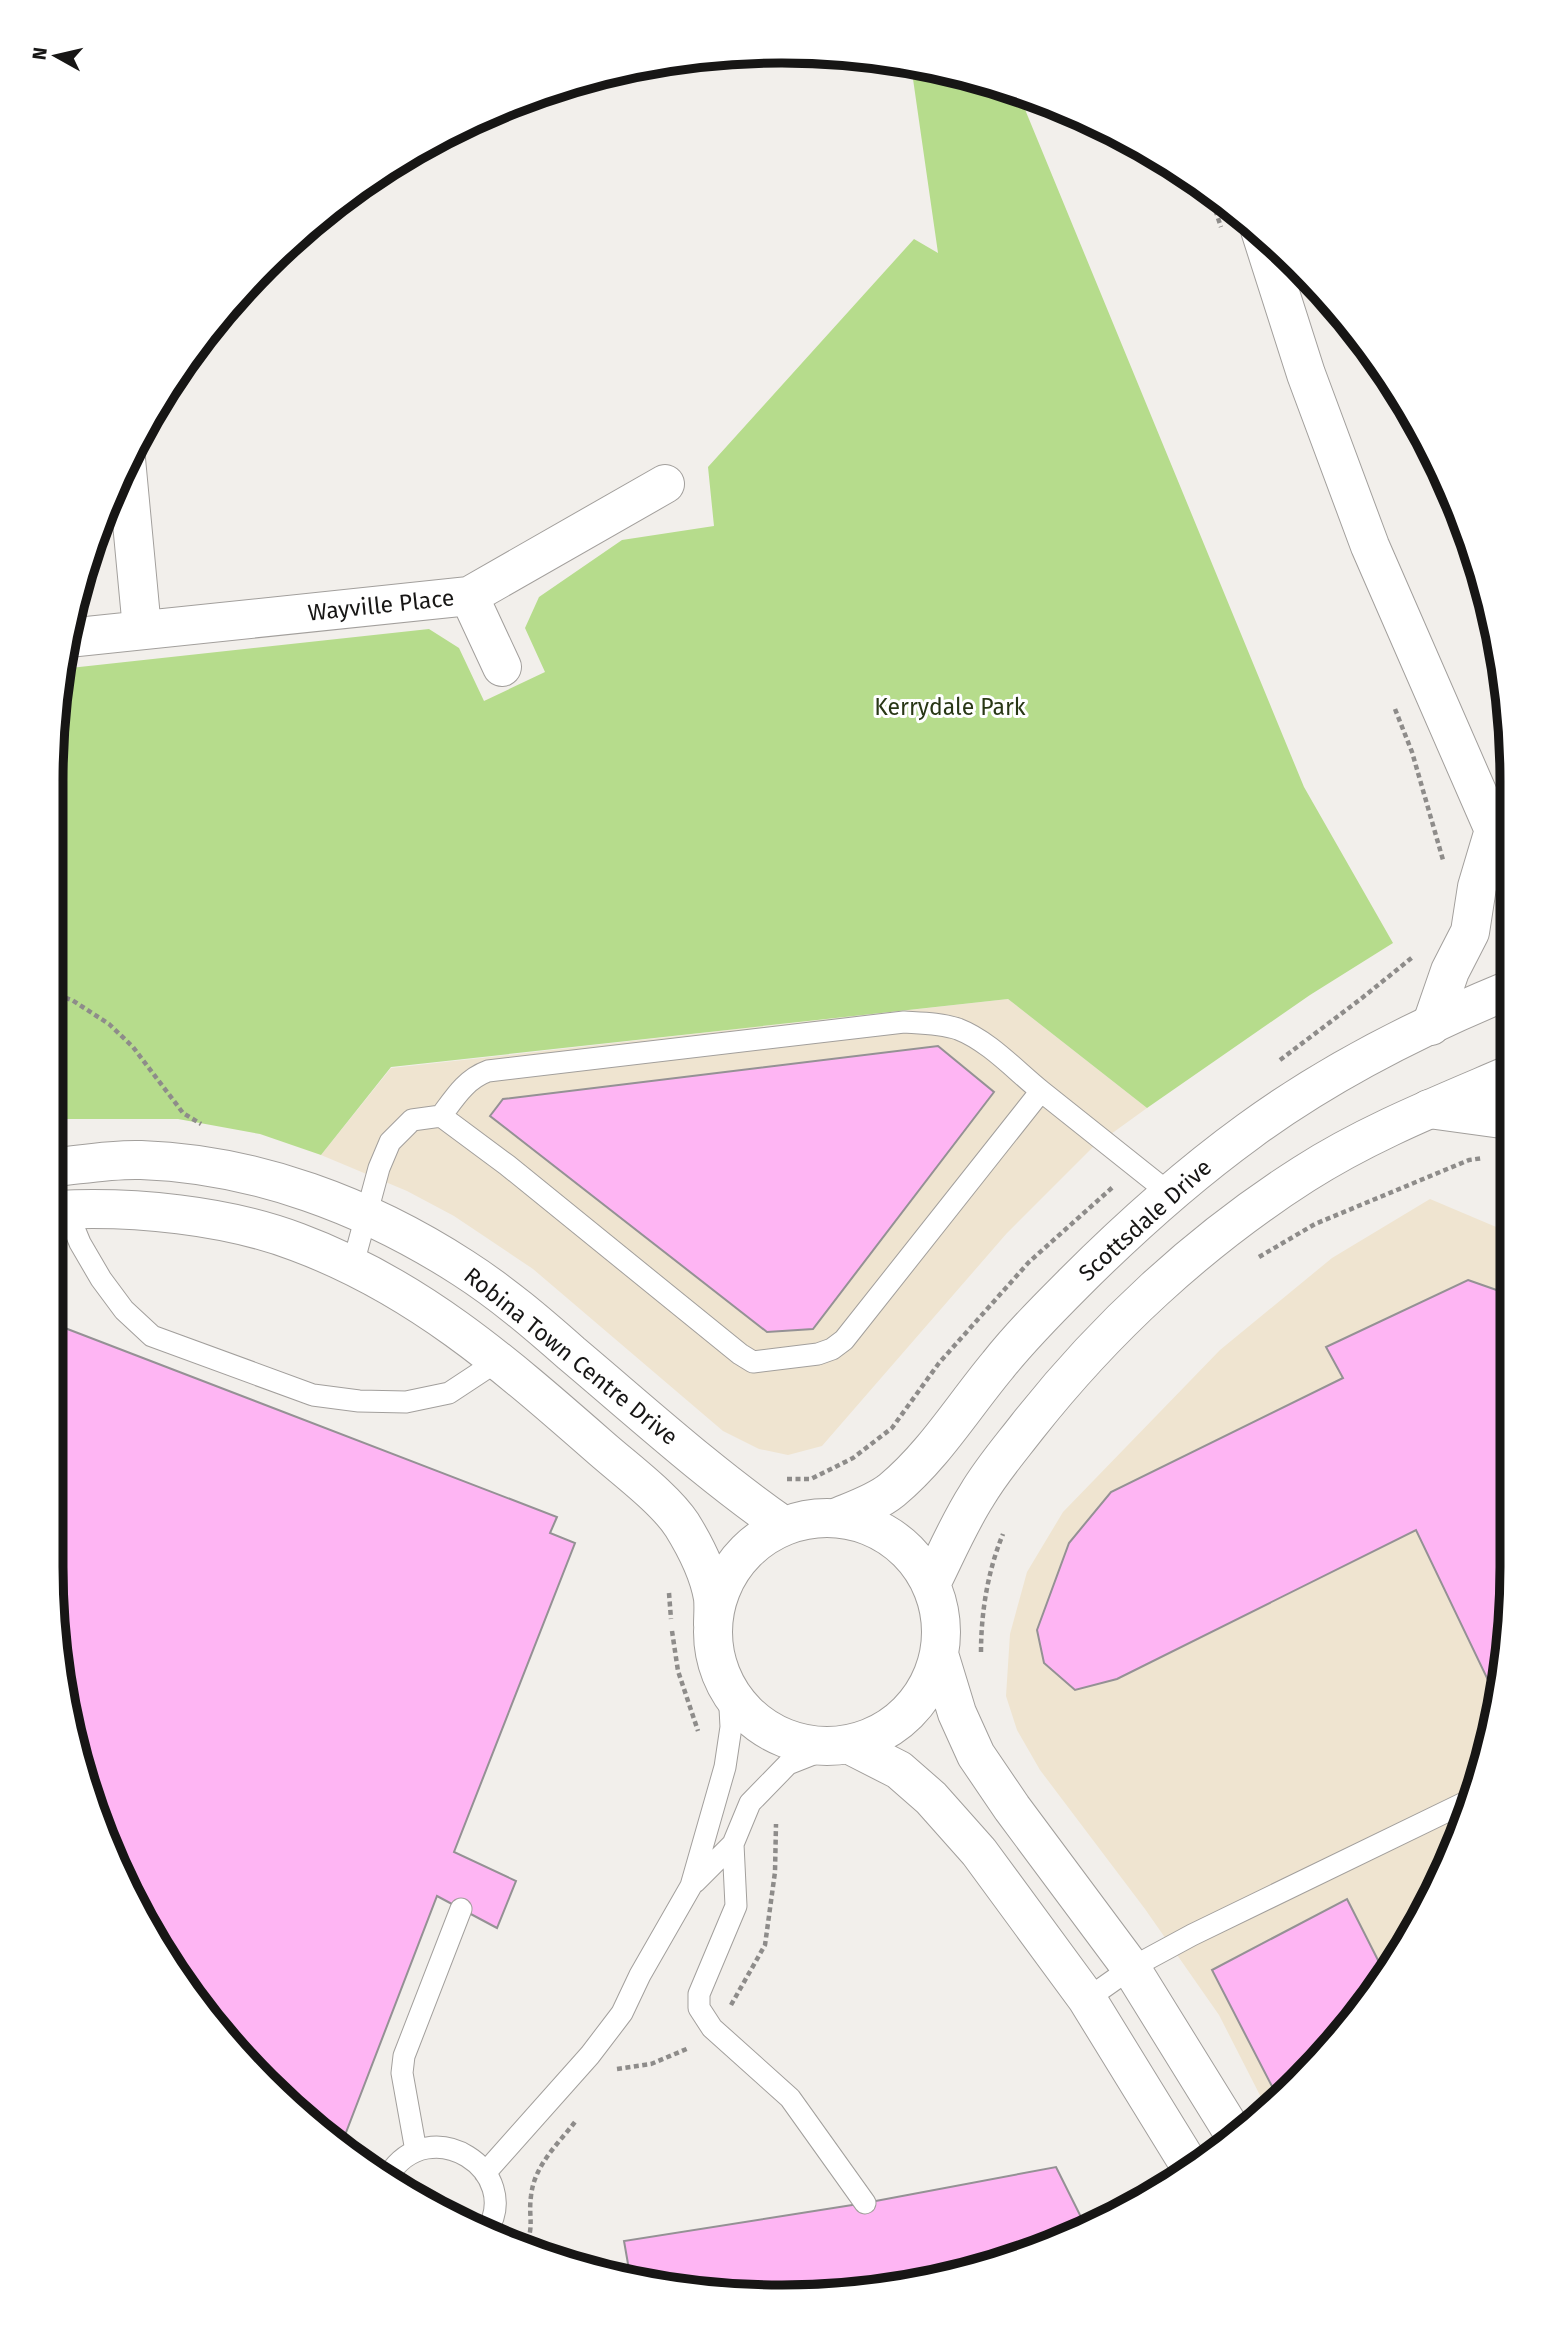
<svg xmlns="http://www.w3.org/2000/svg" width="1563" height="2348" viewBox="0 0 1563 2348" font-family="'Fira Sans',sans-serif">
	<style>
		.commercial { fill: #efe4d0 }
		.green { fill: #b6dc8c }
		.building { fill: #feb5f3; stroke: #949194; stroke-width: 2 }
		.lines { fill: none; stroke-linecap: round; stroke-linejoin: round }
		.lane-casing { stroke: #a29f9c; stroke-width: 23 }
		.street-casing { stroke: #a29f9c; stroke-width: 40 }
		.secondary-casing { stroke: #a29f9c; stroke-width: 40 }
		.primary-casing { stroke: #a29f9c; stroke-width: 40 }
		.path { stroke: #8e8c8a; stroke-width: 4.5; stroke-dasharray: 5 3.5; stroke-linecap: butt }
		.lane { stroke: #fff; stroke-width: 21 }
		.street { stroke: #fff; stroke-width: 38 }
		.secondary { stroke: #fff; stroke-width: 38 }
		.primary { stroke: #fff; stroke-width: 38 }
		.labels { text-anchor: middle; stroke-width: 6; stroke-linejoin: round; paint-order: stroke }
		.street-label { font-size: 23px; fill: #171615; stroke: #fff }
		.park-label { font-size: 23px; fill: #283715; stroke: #fff }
		.rim { fill: none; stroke: #171615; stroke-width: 9 }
	</style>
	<rect width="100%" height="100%" fill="#f2efeb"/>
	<path class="commercial" d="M1008,999L1147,1108L1093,1147L1007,1233L822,1446L788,1455L759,1449L723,1431L533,1269L454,1216L407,1191L321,1155L391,1068Z
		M1430,1199L1508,1232L1506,1662L1487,1756L1437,1889L1331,2049L1268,2111L1219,2015L1145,1909L1040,1770L1017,1730L1006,1696L1010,1634L1027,1572L1063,1512L1220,1350L1332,1258Z"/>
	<path class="green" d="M911,65L1017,90L1304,787L1393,943L1310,995L1147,1108L1008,999L391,1067L321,1155L260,1134L178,1119H57V686L61,669L429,629L459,648L484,701L545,672L525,628L539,597L622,540L714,526L708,467L914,239L938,253Z"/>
	<path class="building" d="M938,1046L994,1092L813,1329L767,1332L490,1116L503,1099Z
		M1468,1280L1508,1294L1506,1662L1498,1701L1416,1530L1117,1679L1075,1690L1044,1663L1037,1630L1069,1543L1111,1492L1343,1378L1326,1347Z
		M57,1325L557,1517L550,1533L575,1543L454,1852L516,1881L497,1928L437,1896L340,2148L265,2083L174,1973L89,1801L57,1662Z
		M1347,1899L1383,1970L1331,2049L1279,2100L1212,1970Z
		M1056,2167L1087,2229L1061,2242L924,2283L733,2296L631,2281L624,2241L865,2203Z"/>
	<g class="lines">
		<g class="lane-casing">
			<path id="lane" d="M441,1116C455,1097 466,1079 488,1071L904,1022C922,1023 941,1023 958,1029C989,1041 1015,1070 1041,1091
				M66,1209L80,1243L101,1279L124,1310L152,1336L313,1395L359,1401L406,1402L449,1393L499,1360
				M353,1264L379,1168L390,1142L412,1120L441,1116L507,1165L740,1354L753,1362L818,1354L832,1349L844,1340L1041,1091L1169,1193
				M733,1844L736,1906L699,1994V2008L712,2028L790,2098L865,2203
				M695,1882L733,1844L750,1803L788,1764L831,1747
				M1087,1999L1131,1968L1192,1935L1464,1803
				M416,2151L402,2073L404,2056L461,1909
				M485,2173L590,2055L622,2013L640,1975L691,1886L725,1767L731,1727L729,1690
				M388,2176C430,2109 525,2172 486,2232"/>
		</g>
		<g class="street-casing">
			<path id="street" d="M126,459L142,629
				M469,596L502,667
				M68,638L469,596L665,484"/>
		</g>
		<g class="secondary-casing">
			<path id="secondary" d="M57,1167C85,1164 113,1159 141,1160C256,1164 367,1206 463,1268C502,1293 537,1323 571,1353C641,1412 709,1474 784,1526
				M57,1210C133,1206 226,1215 297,1242C418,1287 506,1365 602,1449C626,1470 665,1499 682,1525C695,1546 709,1574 713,1598C714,1607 713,1616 713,1625
				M835,1518C854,1510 876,1503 892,1490C934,1455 963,1407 998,1365C1021,1336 1048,1309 1074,1283C1128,1229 1187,1176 1249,1131C1328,1073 1419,1027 1509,990
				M713 1632a114 114 0 1 1 228 0a114 114 0 1 1-228 0Z
				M931,1584C946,1554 959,1523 977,1495C991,1471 1010,1449 1027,1427C1104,1329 1199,1241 1304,1174C1368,1133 1439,1105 1509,1075
				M939,1654L957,1713L976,1755L1012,1808L1131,1968L1235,2136
				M850,1745L899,1770L931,1798L979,1852L1087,1999L1191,2168"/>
		</g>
		<g class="primary-casing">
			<path id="primary" d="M1260,230L1306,374L1370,546L1510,867
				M1431,1026L1450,971L1470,932L1477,887L1494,830
				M1429,1109L1509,1120"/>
		</g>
		<path class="path" d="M1210,194L1221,227
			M1395,709L1412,752L1443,860
			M57,995L72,1000L109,1024L133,1047L183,1113L201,1124
			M1280,1060L1362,998L1414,956
			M1259,1257L1315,1224L1469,1160L1483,1158
			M787,1479H811L853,1458L892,1428L939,1363L1029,1262L1114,1186
			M669,1593L671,1619
			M672,1631L678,1671L698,1731
			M981,1652C981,1612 988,1570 1003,1534
			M731,2005L765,1945L775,1872L776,1824
			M617,2069L651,2064L689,2048
			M525,2249C535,2224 528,2218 531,2196C534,2166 557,2145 575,2122"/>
		<use href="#lane" class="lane"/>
		<use href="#street" class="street"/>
		<use href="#secondary" class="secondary"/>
		<use href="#primary" class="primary"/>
	</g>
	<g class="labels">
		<g class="street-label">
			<text transform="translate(381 605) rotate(-6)" y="8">Wayville Place</text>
			<text transform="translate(1145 1220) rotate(-42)" y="8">Scottsdale Drive</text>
			<text transform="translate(571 1356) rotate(39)" y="8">Robina Town Centre Drive</text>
		</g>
		<g class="park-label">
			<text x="950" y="715">Kerrydale Park</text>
		</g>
	</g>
	<path d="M0 0H1563V2348H0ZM781 63H782A718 718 0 0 1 1500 781V1567A718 718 0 0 1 782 2285H781A718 718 0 0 1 63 1567V781A718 718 0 0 1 781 63Z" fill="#fff" fill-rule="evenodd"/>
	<path class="rim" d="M781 63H782A718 718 0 0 1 1500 781V1567A718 718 0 0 1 782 2285H781A718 718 0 0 1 63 1567V781A718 718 0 0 1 781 63Z"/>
	<g transform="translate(56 56) rotate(278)" stroke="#ffffff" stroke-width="5" paint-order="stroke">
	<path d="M0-5L12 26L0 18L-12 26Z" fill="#171615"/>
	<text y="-10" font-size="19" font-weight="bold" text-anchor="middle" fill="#171615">N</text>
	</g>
</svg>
